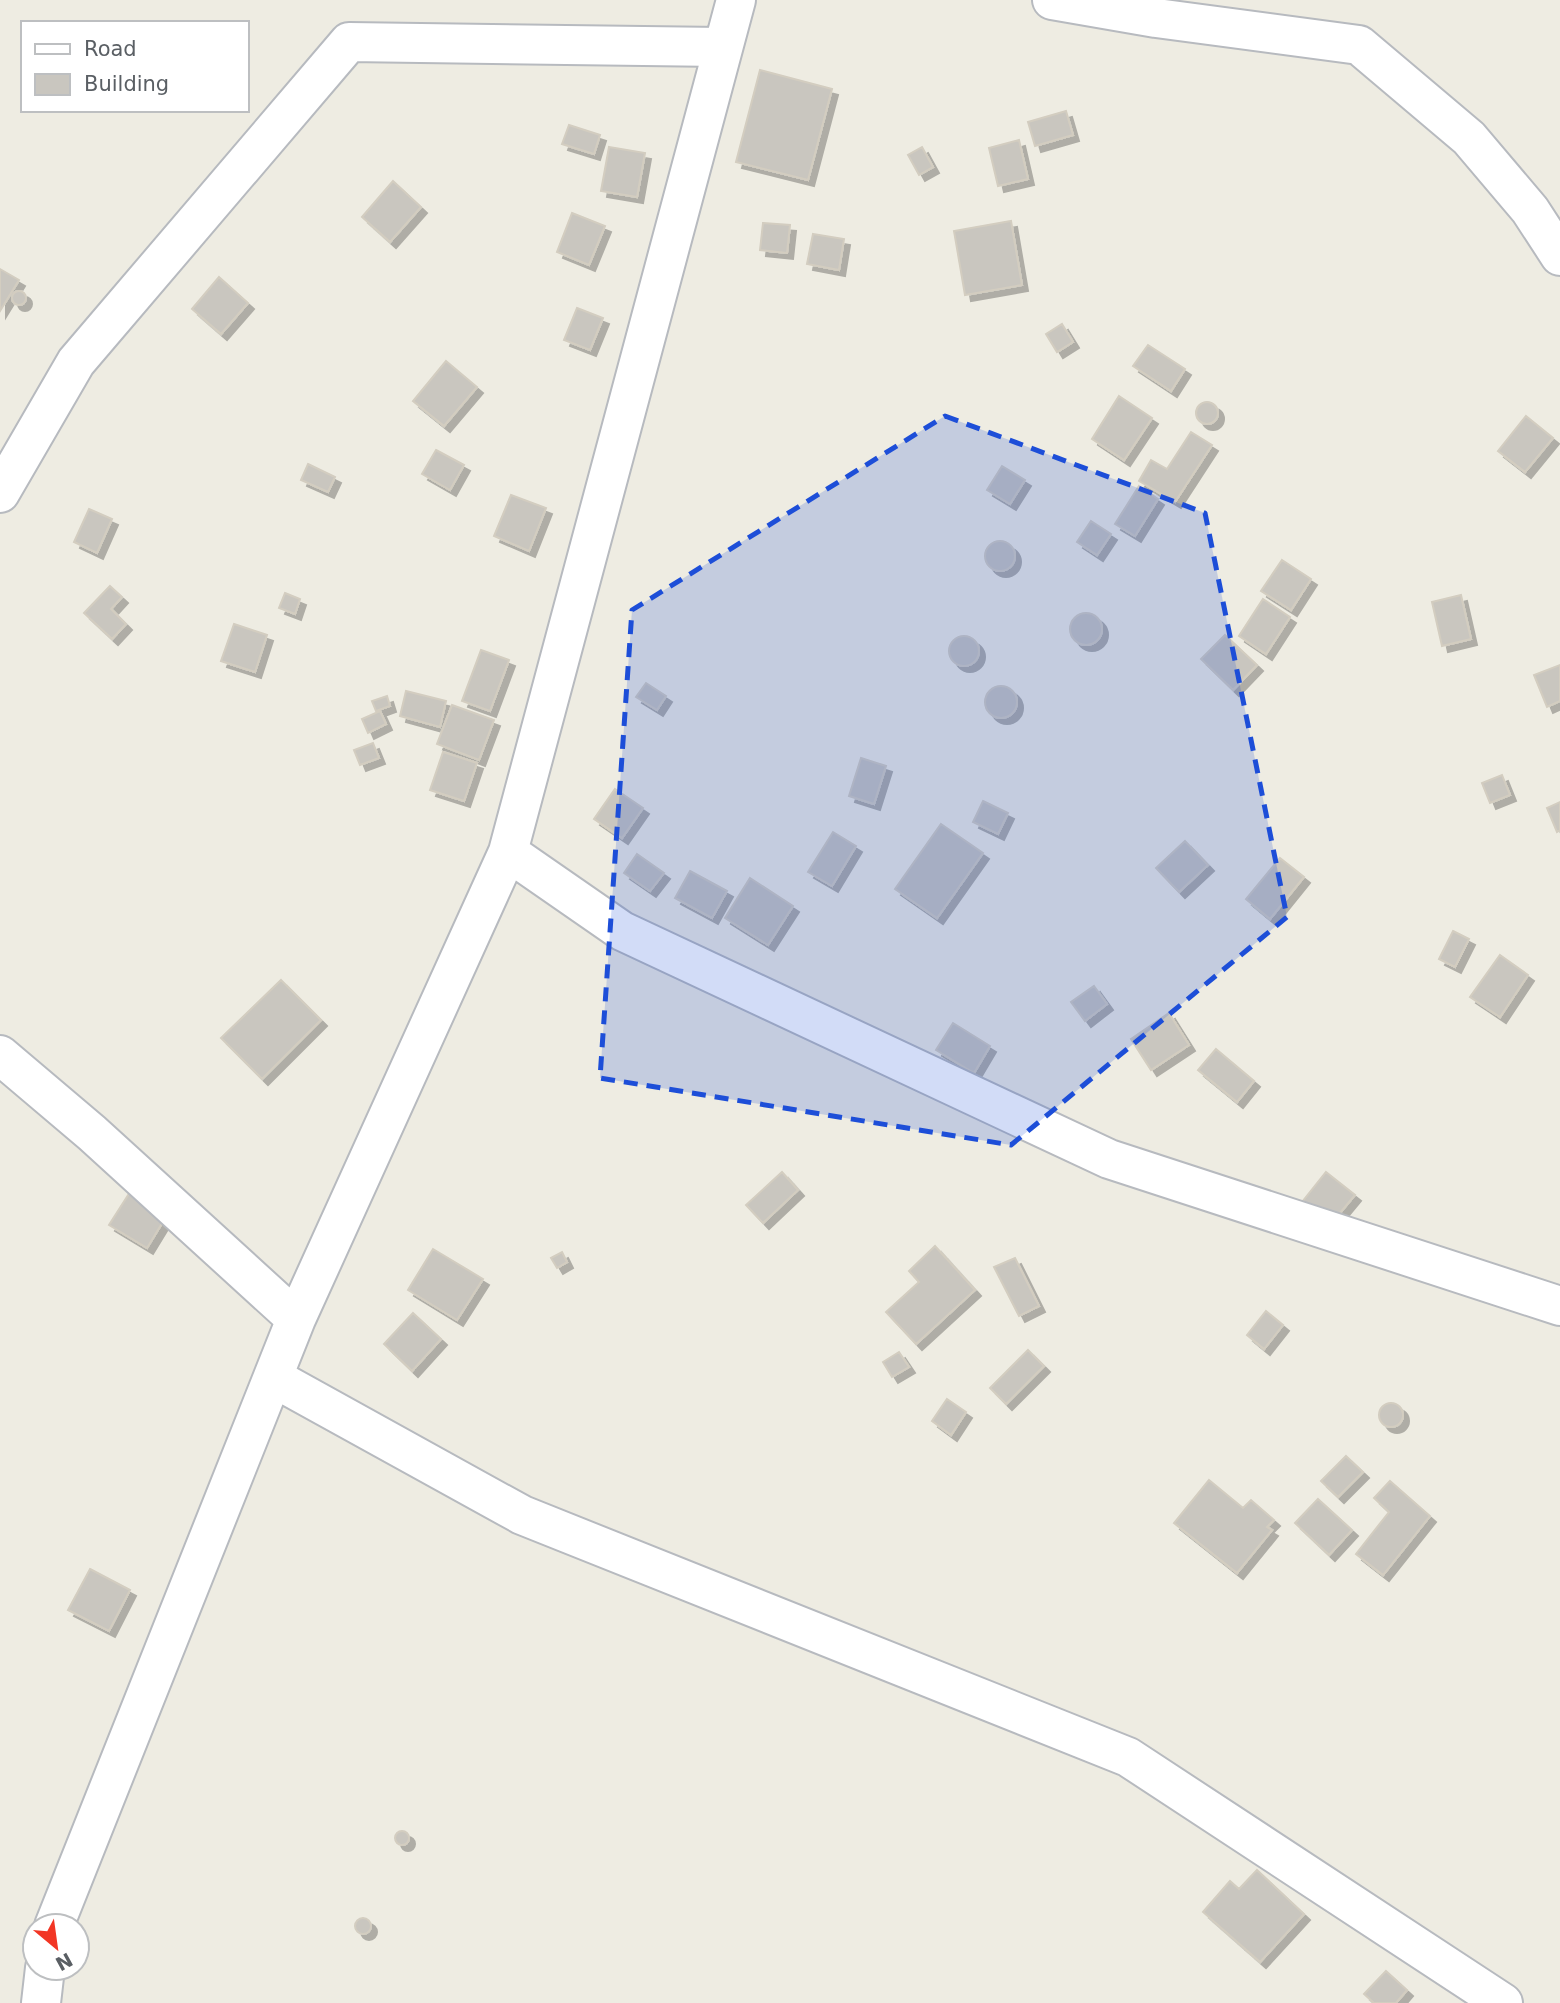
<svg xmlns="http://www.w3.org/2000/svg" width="1560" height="2003" viewBox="0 0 1560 2003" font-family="'DejaVu Sans',sans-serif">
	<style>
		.building { fill: #c9c6bf; stroke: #d3cdc0; stroke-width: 2; filter: url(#shadow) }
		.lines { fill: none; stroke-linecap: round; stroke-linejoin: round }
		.minor-casing { stroke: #b7babf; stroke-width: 42 }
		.minor { stroke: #fff; stroke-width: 38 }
		.marked { fill: #1d4ed8; fill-opacity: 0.2; stroke: #1d4ed8; stroke-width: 5; stroke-dasharray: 14 9; stroke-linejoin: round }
	</style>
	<defs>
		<filter id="shadow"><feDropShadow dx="6" dy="6" stdDeviation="0" flood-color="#0004"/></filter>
	</defs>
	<rect width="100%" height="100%" fill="#eeece2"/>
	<path class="building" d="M760,70L832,89L808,180L736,162Z
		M1066,111L1073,135L1035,146L1028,122Z
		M569,125L600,135L594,154L562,144Z
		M1019,140L1028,179L998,186L989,148Z
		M609,147L645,153L637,197L601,191Z
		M922,147L933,167L919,175L908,155Z
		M393,181L421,207L390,242L362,217Z
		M572,213L605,226L589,265L557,252Z
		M1011,221L1022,285L965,295L954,231Z
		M763,223L790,225L787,253L760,250Z
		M813,234L844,239L839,270L807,264Z
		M0,269L19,280L0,311Z
		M219,277L248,303L221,334L192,309Z
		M12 298a7 7 0 1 1 14 0a7 7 0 1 1-14 0Z
		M577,308L603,318L590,350L564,340Z
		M1062,324L1073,342L1057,352L1046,334Z
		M1148,345L1185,369L1171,391L1133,366Z
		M446,361L477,387L444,426L413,401Z
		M1119,396L1152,418L1124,460L1092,439Z
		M1196 413a11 11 0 1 1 22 0a11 11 0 1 1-22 0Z
		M1526,416L1553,438L1525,472L1498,451Z
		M1191,432L1212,445L1175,502L1139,481L1151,460L1167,469Z
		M436,450L464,465L450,490L422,474Z
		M308,464L335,477L328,492L301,480Z
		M1002,466L1025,480L1010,504L987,490Z
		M1139,486L1158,499L1135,536L1115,524Z
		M511,495L546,508L529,551L494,536Z
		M89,509L112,519L97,553L74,542Z
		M1091,521L1111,534L1097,555L1077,542Z
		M985 556a15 15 0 1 1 30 0a15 15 0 1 1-30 0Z
		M1282,560L1311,579L1291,610L1261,591Z
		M110,586L122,597L111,609L126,624L112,639L84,613Z
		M285,593L300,599L295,614L279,608Z
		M1461,595L1471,639L1442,646L1432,602Z
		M1263,599L1290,617L1266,654L1239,636Z
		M1070 629a16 16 0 1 1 32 0a16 16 0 1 1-32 0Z
		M234,624L267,635L255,672L221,661Z
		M1225,635L1257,665L1233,690L1201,659Z
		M949 651a15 15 0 1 1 30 0a15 15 0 1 1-30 0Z
		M481,650L509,660L490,711L462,701Z
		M1560,665V701L1547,707L1534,675Z
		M646,683L666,696L657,710L636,697Z
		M985 702a16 16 0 1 1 32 0a16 16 0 1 1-32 0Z
		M406,691L446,701L440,727L400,716Z
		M387,696L390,706L376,711L372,701Z
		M452,705L494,720L479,760L437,744Z
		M380,711L386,724L368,733L362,719Z
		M373,743L379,758L360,765L354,750Z
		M443,752L477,763L464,801L430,790Z
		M861,758L886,766L874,804L849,796Z
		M1502,775L1510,795L1490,803L1482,783Z
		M615,789L643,808L622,838L594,819Z
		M983,801L1008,813L998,834L973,822Z
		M1560,802V830L1557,832L1547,808Z
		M941,824L983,853L937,918L895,889Z
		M833,832L856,846L832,886L808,872Z
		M1185,841L1208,865L1179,892L1156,868Z
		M637,854L664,873L650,891L624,873Z
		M1280,858L1304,877L1270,919L1246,899Z
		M690,871L727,891L712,918L675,898Z
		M750,878L793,906L768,945L725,918Z
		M1453,931L1469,939L1455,967L1439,959Z
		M1500,955L1528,975L1500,1017L1470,997Z
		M281,980L321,1020L262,1079L221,1038Z
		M1094,986L1107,1004L1085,1021L1071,1002Z
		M1169,1013L1189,1045L1151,1070L1131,1039Z
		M953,1023L990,1046L974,1073L936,1050Z
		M1216,1049L1254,1081L1237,1102L1198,1070Z
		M782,1172L798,1190L763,1223L746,1205Z
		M1326,1172L1355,1195L1330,1225L1302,1202Z
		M130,1192L167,1215L147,1248L109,1225Z
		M935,1246L975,1290L916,1344L886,1312L919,1282L909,1271Z
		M433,1249L483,1279L457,1320L408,1290Z
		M562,1252L567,1262L557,1268L551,1258Z
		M1015,1258L1039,1306L1019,1316L994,1267Z
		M1266,1311L1283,1325L1264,1349L1247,1335Z
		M413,1313L441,1339L412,1371L384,1344Z
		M1028,1350L1044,1366L1006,1404L990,1388Z
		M899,1352L909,1367L892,1377L883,1362Z
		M947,1399L966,1412L951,1435L932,1421Z
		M1379 1415a12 12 0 1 1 24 0a12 12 0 1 1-24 0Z
		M1346,1456L1363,1472L1338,1497L1321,1481Z
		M1209,1480L1243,1508L1251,1500L1274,1520L1267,1527L1272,1530L1237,1573L1174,1523Z
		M1390,1481L1430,1516L1383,1575L1356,1554L1389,1512L1374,1498Z
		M1318,1499L1352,1530L1329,1555L1295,1523Z
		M90,1569L130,1590L109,1631L68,1610Z
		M395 1838a7 7 0 1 1 14 0a7 7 0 1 1-14 0Z
		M1257,1870L1304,1914L1260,1962L1203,1912L1230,1881L1239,1889Z
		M355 1926a8 8 0 1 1 16 0a8 8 0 1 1-16 0Z
		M1386,1971L1407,1990L1396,2003H1374L1364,1994Z"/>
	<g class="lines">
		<g class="minor-casing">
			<path id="minor" d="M1052,0L1156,18L1359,45L1469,138L1530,210L1560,256
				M0,493L76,362L349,42L721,47
				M508,852L622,931L1109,1159L1560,1306
				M0,1055L92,1133L296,1319
				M274,1378L522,1515L1128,1757L1503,2003
				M54,1926L296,1319L508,852L736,0
				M41,2003L45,1968"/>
		</g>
		<use href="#minor" class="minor"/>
	</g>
	<path class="marked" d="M945,416L1205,513L1287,917L1011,1145L600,1078L632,610Z"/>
	<rect x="21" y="21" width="228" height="91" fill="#ffffff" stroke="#bdbfc1" stroke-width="2"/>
	<rect x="35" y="44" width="35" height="10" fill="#ffffff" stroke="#bdbfc1" stroke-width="2"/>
	<text x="84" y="56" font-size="21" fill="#5a5f64">Road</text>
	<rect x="35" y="74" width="35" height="21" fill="#c9c6bf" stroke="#bdbfc1" stroke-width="2"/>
	<text x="84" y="91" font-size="21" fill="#5a5f64">Building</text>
	<g transform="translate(56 1947) rotate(151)"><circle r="33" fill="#ffffff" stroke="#bdbfc1" stroke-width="2"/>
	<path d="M0-5L12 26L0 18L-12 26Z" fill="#f23624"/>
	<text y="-10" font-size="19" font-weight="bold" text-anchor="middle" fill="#5a5f64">N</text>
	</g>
</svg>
